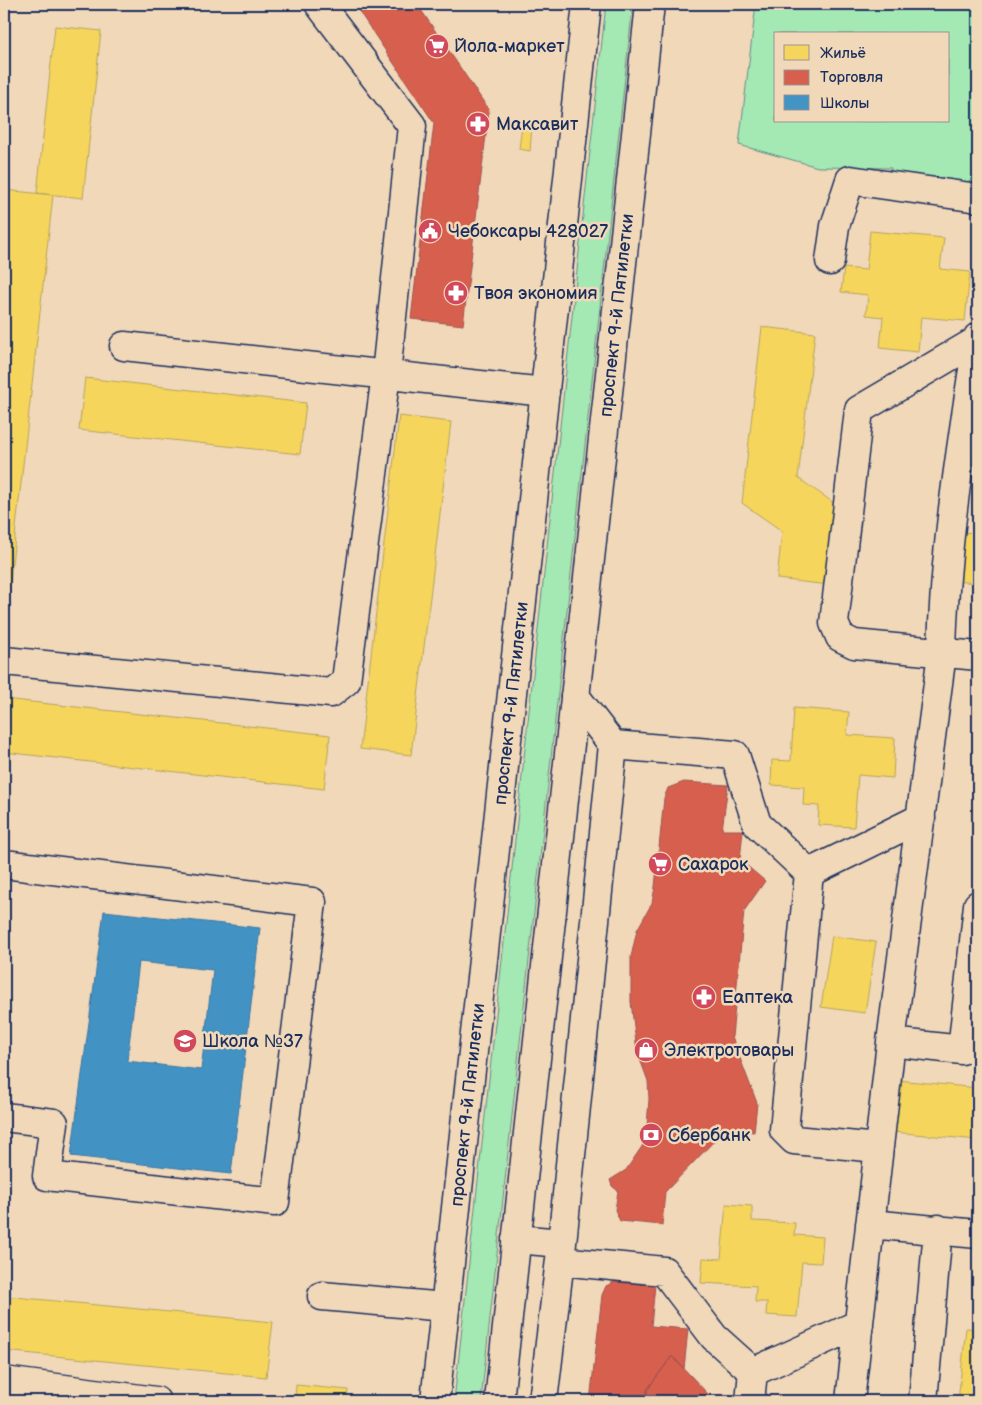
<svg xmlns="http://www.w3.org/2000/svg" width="982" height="1405" viewBox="0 0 982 1405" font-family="'Balsamiq Sans',sans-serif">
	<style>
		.green { fill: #a4e8b3; stroke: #608c88; fill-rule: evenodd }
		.homes { fill: #f6d55c; stroke: #b4a35d }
		.shops { fill: #d6604d; stroke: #9e5152 }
		.schools { fill: #4393c3; stroke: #3775a5; fill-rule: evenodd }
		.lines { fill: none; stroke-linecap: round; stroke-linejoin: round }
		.minor-casing { stroke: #1b2f5e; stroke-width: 31 }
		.major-casing { stroke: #1b2f5e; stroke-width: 31 }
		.minor { stroke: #f1d8b9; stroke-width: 28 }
		.major { stroke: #f1d8b9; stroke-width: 28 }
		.labels { text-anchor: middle; stroke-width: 5; stroke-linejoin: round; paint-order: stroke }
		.poi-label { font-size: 18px; fill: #1b2f5e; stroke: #f1d8b9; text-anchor: start }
		.street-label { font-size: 18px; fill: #1b2f5e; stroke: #f1d8b9 }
	</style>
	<rect width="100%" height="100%" fill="#f1d8b9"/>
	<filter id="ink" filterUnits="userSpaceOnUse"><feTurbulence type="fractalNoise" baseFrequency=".02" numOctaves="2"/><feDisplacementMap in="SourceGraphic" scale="10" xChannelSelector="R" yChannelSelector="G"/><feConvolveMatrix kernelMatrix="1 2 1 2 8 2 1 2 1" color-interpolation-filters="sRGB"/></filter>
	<g filter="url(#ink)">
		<path class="green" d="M606,4H633L481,1401H454Z
			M756,4H978V198L890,186L891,168L818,167L739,145ZM776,34H948V121H776Z"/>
		<path class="homes" d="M55,26L101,31L83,198L37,193Z
			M522,125H532L530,151L519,149Z
			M4,190L53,195L4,636Z
			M870,231L944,238L940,269L970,272L965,321L921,317L918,352L880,348L883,317L866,315L868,295L841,292L844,268L866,270Z
			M762,327L815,333L798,478L838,506L829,585L777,579L782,531L742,503Z
			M85,378L306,403L300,454L79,430Z
			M399,416L451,422L411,755L360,749Z
			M958,532L978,533V583L953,581Z
			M4,699L330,735L324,789L4,752Z
			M794,708L849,712L847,735L895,738L893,778L858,775L854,827L818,825L819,806L803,805L804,787L771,785L772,760L791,761Z
			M832,936L876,942L865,1013L821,1007Z
			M898,1080L978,1088V1140L893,1132Z
			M726,1204L752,1206V1221L795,1223L794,1235L823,1237L821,1263L802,1262L797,1317L766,1315L767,1302H755L756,1286L701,1283L703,1258L721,1259Z
			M4,1296L273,1322L266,1377L4,1351Z
			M966,1328L978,1329V1401H958Z
			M296,1385L348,1390L347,1401H295Z"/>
		<path class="shops" d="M354,4H417L489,110L463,325L411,319L434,123Z
			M684,782L728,785L722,830H743L740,860L765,881L744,911L732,1037L757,1103L754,1132L718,1128L716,1139L665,1192L662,1225L620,1221L615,1210L618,1191L612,1186L610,1180L626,1170L643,1145L647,1126L649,1099L648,1081L637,1051L631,1002V957L637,930L652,903L655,887L664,798L668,788Z
			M614,1282L655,1285L651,1326L688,1329L684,1369L672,1356L647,1390L646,1401H590L602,1295L606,1286Z
			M672,1356L708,1394L703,1401H646L647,1390Z"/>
		<path class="schools" d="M104,911L260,928L231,1174L71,1156ZM139,962L213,970L201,1070L127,1061Z"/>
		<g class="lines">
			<g class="minor-casing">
				<path id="minor" d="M830,261L835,226L850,180L978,198
					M978,340L859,410L834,623L840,637L854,644L978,656
					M124,346L545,392
					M4,661L331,693L346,681L386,374L412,126L319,4
					M613,745L735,755L757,824L809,873
					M4,864L312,902L275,1202L47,1176L54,1123L4,1117
					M891,1042L962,1050L978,905
					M878,1148L794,1140L784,1130L809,873L921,818
					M870,1224L978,1234
					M516,1239L562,1243
					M560,1261L664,1271L714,1337L753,1372
					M322,1296L445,1307
					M4,1381L156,1401
					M543,1401L562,1243L613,745L575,696
					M750,1401L753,1372L859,1324
					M850,1401L891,1042L942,653C944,548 962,441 978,337
					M923,1401L938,1229"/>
			</g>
			<g class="major-casing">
				<g id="major">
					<path id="s1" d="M435,1401L587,4"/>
					<path id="s2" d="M499,1401L650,4"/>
				</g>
			</g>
			<use href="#minor" class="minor"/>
			<use href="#major" class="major"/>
		</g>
	</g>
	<defs>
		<g id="supermarket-disc" transform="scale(1.25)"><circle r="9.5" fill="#d1495b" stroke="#f1d8b9"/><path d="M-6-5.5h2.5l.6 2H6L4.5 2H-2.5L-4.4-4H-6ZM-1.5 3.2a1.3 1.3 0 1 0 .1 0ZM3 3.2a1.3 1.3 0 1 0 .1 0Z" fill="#fff"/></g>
		<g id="pharmacy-disc" transform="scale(1.25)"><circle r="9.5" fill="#d1495b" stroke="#f1d8b9"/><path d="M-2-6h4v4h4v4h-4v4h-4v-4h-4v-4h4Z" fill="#fff"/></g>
		<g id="civic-disc" transform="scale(1.25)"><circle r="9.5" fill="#d1495b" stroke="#f1d8b9"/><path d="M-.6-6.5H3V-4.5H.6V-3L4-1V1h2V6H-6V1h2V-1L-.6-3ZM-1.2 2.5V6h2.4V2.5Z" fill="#fff"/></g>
		<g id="school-disc" transform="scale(1.25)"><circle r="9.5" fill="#d1495b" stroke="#f1d8b9"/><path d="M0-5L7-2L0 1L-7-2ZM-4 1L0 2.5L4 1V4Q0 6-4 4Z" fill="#fff"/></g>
		<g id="shop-disc" transform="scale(1.25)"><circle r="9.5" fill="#d1495b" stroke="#f1d8b9"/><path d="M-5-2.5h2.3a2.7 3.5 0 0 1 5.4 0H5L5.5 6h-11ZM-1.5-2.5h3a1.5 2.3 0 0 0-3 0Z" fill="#fff"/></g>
		<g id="bank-disc" transform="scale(1.25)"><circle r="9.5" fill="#d1495b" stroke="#f1d8b9"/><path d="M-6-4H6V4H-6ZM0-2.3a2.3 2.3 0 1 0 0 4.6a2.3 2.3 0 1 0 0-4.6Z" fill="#fff"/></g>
	</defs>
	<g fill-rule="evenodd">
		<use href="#supermarket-disc" x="437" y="46"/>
		<use href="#pharmacy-disc" x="478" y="124"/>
		<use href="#civic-disc" x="430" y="231"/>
		<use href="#pharmacy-disc" x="456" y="293"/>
		<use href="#supermarket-disc" x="660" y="864"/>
		<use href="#pharmacy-disc" x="704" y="997"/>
		<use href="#school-disc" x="185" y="1041"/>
		<use href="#shop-disc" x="646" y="1050"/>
		<use href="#bank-disc" x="651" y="1135"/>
	</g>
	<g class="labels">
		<g class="poi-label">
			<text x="454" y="52">Йола-маркет</text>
			<text x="496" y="130">Максавит</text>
			<text x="448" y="237">Чебоксары 428027</text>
			<text x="474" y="299">Твоя экономия</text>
			<text x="678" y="870">Сахарок</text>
			<text x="722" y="1003">Еаптека</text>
			<text x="202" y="1047">Школа №37</text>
			<text x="664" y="1056">Электротовары</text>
			<text x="668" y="1141">Сбербанк</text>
		</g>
		<g class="street-label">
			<text dy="6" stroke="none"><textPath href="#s2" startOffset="1092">проспект 9-й Пятилетки</textPath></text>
			<text dy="6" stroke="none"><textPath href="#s1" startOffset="702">проспект 9-й Пятилетки</textPath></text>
			<text dy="6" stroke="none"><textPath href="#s1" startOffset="298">проспект 9-й Пятилетки</textPath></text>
		</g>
	</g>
	<rect width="982" height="1405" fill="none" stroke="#f1d8b9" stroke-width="20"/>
	<rect x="10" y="10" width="962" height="1385" fill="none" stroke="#1b2f5e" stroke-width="2" filter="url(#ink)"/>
	<rect x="774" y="32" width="175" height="90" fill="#f1d8b9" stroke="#9b9495"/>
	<rect x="784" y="45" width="25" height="15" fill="#f6d55c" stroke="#9b9495"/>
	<text x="820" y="58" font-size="15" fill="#1b2f5e">Жильё</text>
	<rect x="784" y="70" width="25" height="15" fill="#d6604d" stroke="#9b9495"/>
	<text x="820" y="82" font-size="15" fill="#1b2f5e">Торговля</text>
	<rect x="784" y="95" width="25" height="15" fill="#4393c3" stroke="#9b9495"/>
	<text x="820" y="108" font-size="15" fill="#1b2f5e">Школы</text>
</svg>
